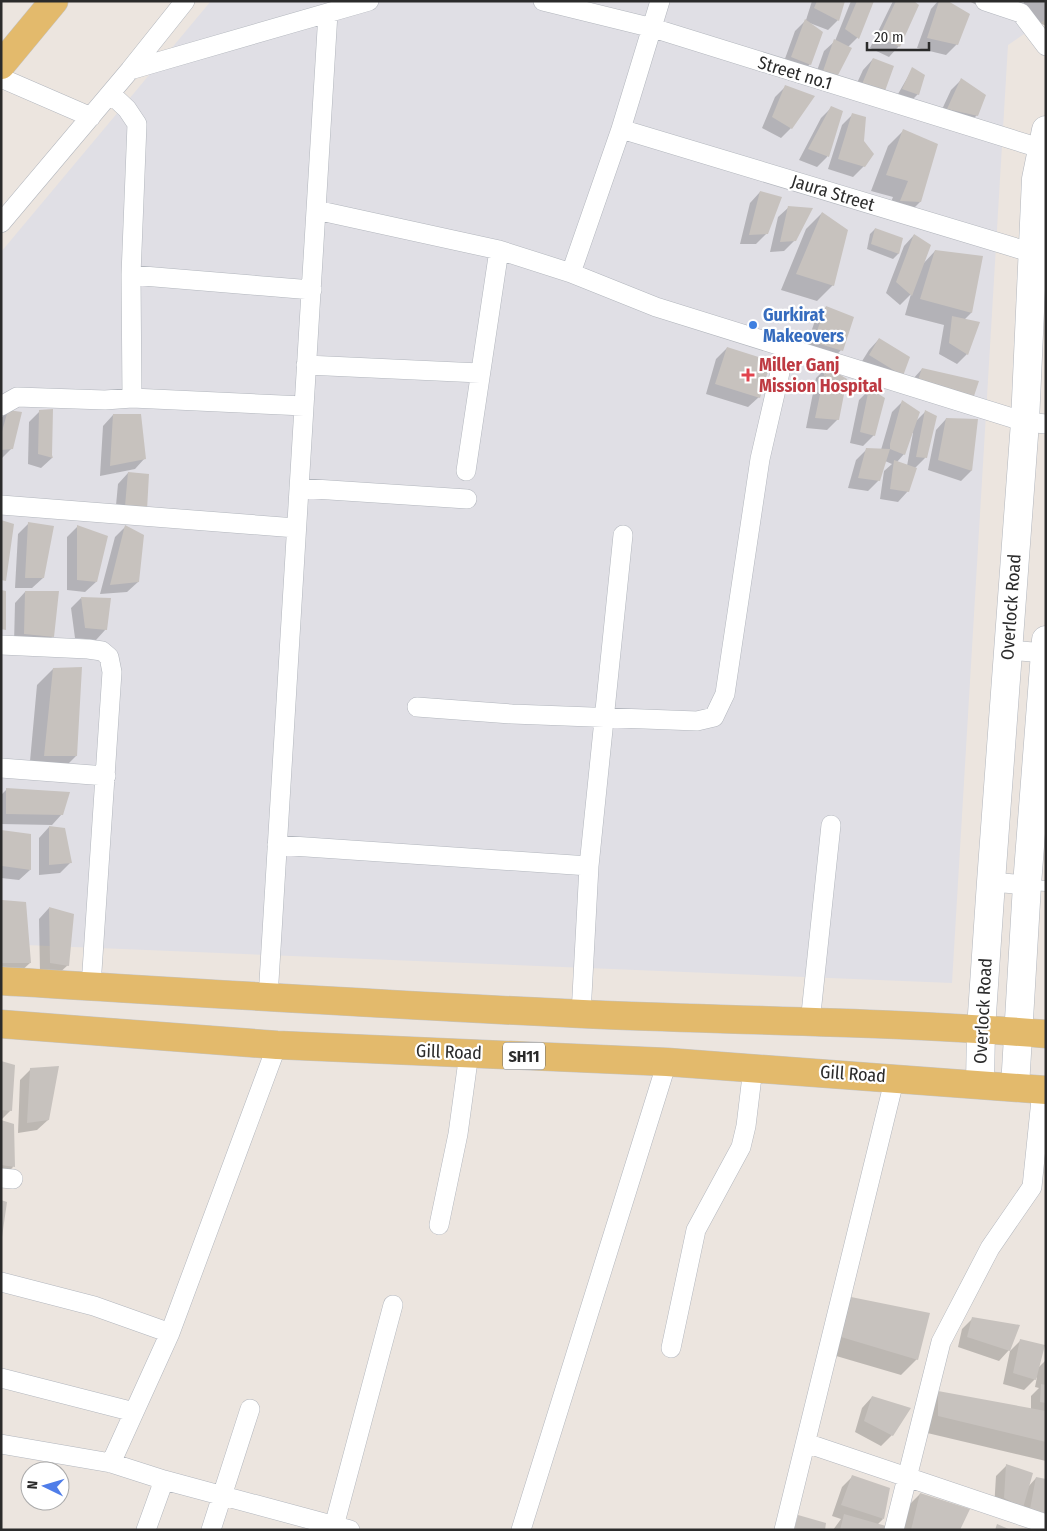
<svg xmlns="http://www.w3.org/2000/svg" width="1047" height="1531" viewBox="0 0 1047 1531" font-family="'Fira Sans Condensed',sans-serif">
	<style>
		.industrial { fill: #e0dfe5 }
		.shadow { fill: #0003; fill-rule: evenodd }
		.building { fill: #c7c2be }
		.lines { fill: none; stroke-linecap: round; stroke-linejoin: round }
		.lane-casing { stroke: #b2b6bd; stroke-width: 11 }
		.street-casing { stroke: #b2b6bd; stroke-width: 20 }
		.secondary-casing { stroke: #b2b6bd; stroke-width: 29 }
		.primary-casing { stroke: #c4c4c4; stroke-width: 29 }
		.lane { stroke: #fff; stroke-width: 10 }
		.street { stroke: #fff; stroke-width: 19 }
		.secondary { stroke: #fff; stroke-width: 28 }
		.primary { stroke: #e3ba6c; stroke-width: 28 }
		.shop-dot { fill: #3f7fe0; stroke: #fff; stroke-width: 2 }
		.health-dot { fill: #e0444e; stroke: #fff; stroke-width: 2 }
		.labels { text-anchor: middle; stroke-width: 4.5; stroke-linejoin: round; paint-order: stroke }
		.shield { fill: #fff; stroke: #6b6b6b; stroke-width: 1 }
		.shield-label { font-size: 16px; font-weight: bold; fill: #2b2b2b }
		.street-label { font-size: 18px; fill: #2b2b2b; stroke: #fff }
		.shop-label { font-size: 18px; font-weight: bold; fill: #366cbe; stroke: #fff; text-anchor: start }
		.health-label { font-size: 18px; font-weight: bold; fill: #be3a42; stroke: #fff; text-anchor: start }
	</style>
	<rect width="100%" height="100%" fill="#ece5df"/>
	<path class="industrial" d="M211,1H1046V19L1008,45L952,983L1,944V252Z"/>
	<path class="shadow" d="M812,1H844L838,20L828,30L807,22L810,64L800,75L782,67L795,31L806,20Z
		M851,1H873L857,38L813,82L824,51L835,41Z
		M893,1H911L899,46L889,57L870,48Z
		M938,1H946L957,44L946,55L917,48L931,9Z
		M969,1H1000L990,12Z
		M1024,1H1046V26L1023,15Z
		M873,59L893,67L852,94L863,70Z
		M913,68L918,94L913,99L898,94Z
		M961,80L977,115L967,125L937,120L951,90Z
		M786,86L791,128L781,138L762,128L775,97Z
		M832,107L842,112L827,157L817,167L799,160L821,118Z
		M853,114L863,141L864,166L853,177L828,169L842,125Z
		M904,130L920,202L904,218L885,216L893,197L871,191L888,146Z
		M760,192L767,233L756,244H740L750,203Z
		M789,207L795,240L784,251L770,252L778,217Z
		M822,213L833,285L817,301L781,290L806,229Z
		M875,229L901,239L898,254L893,259L867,249L870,234Z
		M914,235L922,265L935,251L981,257L971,313L964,320L967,354L957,364L939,354L944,325L905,315L911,294L900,305L886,293L904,246Z
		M826,307L841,350L831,361L804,352L816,318Z
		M879,339L908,358L892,385L859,366L869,350Z
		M727,348L759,397L748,407L706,394L716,359Z
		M826,368L838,419L827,430L806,428L816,378Z
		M922,369L978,382L912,380Z
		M869,390L874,435L863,446L850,443L859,400Z
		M902,402L915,422L925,412V458L914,469L908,491L898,502L880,499L884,471L892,464L885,461L879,480L868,491L848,488L856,460L867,449L881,450L892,412ZM911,433H913L907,466L897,462L904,454Z
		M8,411L12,448L1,459V418Z
		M40,411H51L52,458L41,468L28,464L29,422Z
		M113,415L145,458L135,469L100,476L103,426Z
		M946,419L976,420L971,471L961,481L928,470L936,430Z
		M128,473L135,520L115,516L118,484Z
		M29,523L43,578L32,588H15L18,534Z
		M77,527L96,582L85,592L67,590V537Z
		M125,527L138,582L127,592L100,594L115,537Z
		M25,592L53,636L43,646L14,644L15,603Z
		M81,598L106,629L96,640L75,638L71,608Z
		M53,669L76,756L60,772H29L37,685Z
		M7,789L62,814L52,825L1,824V795Z
		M49,827L70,863L60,873L39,875V838Z
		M1,831L30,870L19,880L1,878Z
		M2,902L25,904L30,963L19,973H1Z
		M49,908L73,915L68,965L57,975L40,973L39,919Z
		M1,1063L11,1110L1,1120Z
		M31,1069L48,1120L37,1130L18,1133L20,1080Z
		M1,1122L13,1167L3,1177H1Z
		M851,1299L917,1359L901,1375L826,1353L835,1314Z
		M973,1318L1009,1350L999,1361L958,1347L962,1329Z
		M1020,1341L1038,1368L1046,1360V1461L923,1432L922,1408L938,1392L1031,1410V1396L1039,1388L1035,1387L1037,1377L1024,1390L1003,1384L1010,1351Z
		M872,1397L892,1435L881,1446L855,1432L862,1408Z
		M1006,1466L1028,1487L1036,1478L1046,1480V1523L994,1508L996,1476Z
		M853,1476L883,1519L877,1525L883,1530H833L841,1519L832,1516L842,1487Z
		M920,1494L959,1530H899L904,1510Z"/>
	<path class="building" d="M817,1H845L839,21L814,8Z
		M857,1H874L859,39L845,29Z
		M896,1H914L919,5L900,47L879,37Z
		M939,1H948L970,14L958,45L927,38Z
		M805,19L823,32L811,65L791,57Z
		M834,39L852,48L836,79L823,71Z
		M873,58L894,66L885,91L862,84Z
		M912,67L925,75L919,95L902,89Z
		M961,78L986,95L978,116L947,109Z
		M785,85L815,96L792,129L772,117Z
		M831,106L843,111L829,157L808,149Z
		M852,113L866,117L864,141L874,154L865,167L838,159Z
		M903,129L938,144L921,202L900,201L908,181L886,175Z
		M760,191L782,197L768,234L749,235Z
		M788,206L813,208L796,241L780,242Z
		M822,212L848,230L834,286L796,274Z
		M875,228L903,238L899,254L871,244Z
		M914,234L931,245L912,296L896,282Z
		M935,250L983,256L972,313L920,299Z
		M826,306L854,317L843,351L813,342Z
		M952,316L980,322L968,355L949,343Z
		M879,338L910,357L903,376L869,355Z
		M727,347L771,361L760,398L715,384Z
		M826,366L847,379L839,420L815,418Z
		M922,368L979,381L973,399L918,380Z
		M869,388L885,398L875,436L860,432Z
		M902,400L920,412L905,455L890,449L880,481L858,478L866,448L890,449V444Z
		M53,409L52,455L53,458L38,454L39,410Z
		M8,410L22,412L13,449L1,450V435Z
		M925,410L937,416L927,458L916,457Z
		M113,414H141L146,459L110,466Z
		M946,418L978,419L972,471L938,460Z
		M894,460L917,468L909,492L890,489Z
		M128,472L149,474L147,510L125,506Z
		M1,520L14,524L6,581L1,580Z
		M28,522L54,526L44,578H25Z
		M77,525L108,536L97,582L77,580Z
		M125,525L144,535L139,582L110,585Z
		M1,590L6,591V630L1,629Z
		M25,591H59L54,637L24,634Z
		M81,597L111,598L107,630L85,628Z
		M82,667L77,756H44L53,668Z
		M6,788L70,792L63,815L6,814Z
		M49,826L65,828L72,863L49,865Z
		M1,830L31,834V870L2,866Z
		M2,900L26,902L31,963H1Z
		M49,907L74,914L69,966L50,963Z
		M1,1061L15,1065L12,1111L1,1110Z
		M59,1066L49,1120L27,1123L30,1068Z
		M1,1120L14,1124L15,1167L1,1165Z
		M1,1200L7,1202L2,1237L1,1236Z
		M851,1297L930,1313L918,1360L841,1337Z
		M972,1317L1020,1325L1010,1351L967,1337Z
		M1020,1339L1045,1345L1036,1380L1013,1373Z
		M1041,1384L1046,1385V1403L1040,1402Z
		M938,1391L1046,1411V1442L938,1416Z
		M872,1396L911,1408L893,1436L864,1421Z
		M1006,1464L1033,1473L1023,1508L1004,1498Z
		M852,1475L890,1488L884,1519L841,1505Z
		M1036,1477L1046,1479V1514L1030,1509Z
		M920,1493L970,1509L960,1530H911Z
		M844,1514L886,1526L884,1530H840Z
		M798,1515L826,1523L825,1530H794Z
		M997,1524L1011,1530H995Z"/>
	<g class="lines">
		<g class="lane-casing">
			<path id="lane" d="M1028,885L1046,886"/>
		</g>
		<g class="street-casing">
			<path id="street" d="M543,1L653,28L1046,150
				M660,1L621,129L571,273L656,307L1025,422L1046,424
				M985,1L1021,13L1046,46
				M130,70L369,1
				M1,78L91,117
				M111,94L127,109L137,124L131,275L132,398
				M621,129L1043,256
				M316,210L499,250L571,273
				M1,223L130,70L185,1
				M131,275L312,290
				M306,365L480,373
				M1,406L17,397L105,400L132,398L304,406
				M466,471L499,250
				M299,488L467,499
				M1,505L296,528
				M1,645L88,649L102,651L109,657L112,672L91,986
				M1008,650L1045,653
				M417,707L512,714L697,721L714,717L725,694L760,459L786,346
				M1,768L106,776
				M277,845L589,866
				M991,882L1027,885
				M268,998L328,13
				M581,1014L589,866L623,535
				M810,1023L831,825
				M1,1178L13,1179
				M439,1225L458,1134L469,1053
				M1,1282L94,1306L170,1333
				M671,1348L696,1230L741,1147L746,1126L753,1068
				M1,1378L134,1412
				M806,1443L1046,1524
				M1,1444L111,1463L164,1480L350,1530
				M111,1463L170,1333L277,1045
				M146,1530L164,1480
				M211,1530L250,1409
				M333,1530L393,1305
				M521,1530L667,1062
				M784,1530L895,1077
				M894,1530L941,1342L990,1248L1032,1187L1042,1090"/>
		</g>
		<g class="secondary-casing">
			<path id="secondary" d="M980,1084L981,1029L991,882L1025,422L1036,179L1046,130
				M1015,1087L1027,885L1046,640"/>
		</g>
		<g class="primary-casing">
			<path id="primary" d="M1,65L54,1
				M1,981C202,993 403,1006 605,1015C752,1021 899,1022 1046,1034
				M1,1024L277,1045L667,1062L1046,1090"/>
		</g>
		<use href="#lane" class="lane"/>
		<use href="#street" class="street"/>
		<use href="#secondary" class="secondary"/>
		<use href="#primary" class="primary"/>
	</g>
	<circle class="shop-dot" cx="753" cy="325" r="5"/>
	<path class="health-dot" d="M745.5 367.5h5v5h5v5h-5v5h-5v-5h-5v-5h5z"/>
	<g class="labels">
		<rect class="shield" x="503" y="1042.5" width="42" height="27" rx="4"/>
		<g class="shield-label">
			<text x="524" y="1062">SH11</text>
		</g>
		<g class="street-label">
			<text transform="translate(795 73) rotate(17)" y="6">Street no.1</text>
			<text transform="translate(833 193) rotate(17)" y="6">Jaura Street</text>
			<text transform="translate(1011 607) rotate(-86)" y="6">Overlock Road</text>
			<text transform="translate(983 1011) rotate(-87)" y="6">Overlock Road</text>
			<text transform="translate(449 1052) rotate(2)" y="6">Gill Road</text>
			<text transform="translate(853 1074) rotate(4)" y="6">Gill Road</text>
		</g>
		<g class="shop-label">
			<text x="763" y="321">Gurkirat<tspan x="763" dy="21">Makeovers</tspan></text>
		</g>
		<g class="health-label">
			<text x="759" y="371">Miller Ganj<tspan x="759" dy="21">Mission Hospital</tspan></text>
		</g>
	</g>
	<rect width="1047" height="1531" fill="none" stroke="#2b2b2b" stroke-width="5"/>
	<g transform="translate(45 1486) rotate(275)"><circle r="24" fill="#ffffff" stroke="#aaaaaa"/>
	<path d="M0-4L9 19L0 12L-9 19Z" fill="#4f7de9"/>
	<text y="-8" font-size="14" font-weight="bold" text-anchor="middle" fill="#2b2b2b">N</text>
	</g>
	<path d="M867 42v8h62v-8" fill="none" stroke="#2b2b2b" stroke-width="2.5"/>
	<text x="874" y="42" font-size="15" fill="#2b2b2b" stroke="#ffffff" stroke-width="4" paint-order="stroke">20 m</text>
</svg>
